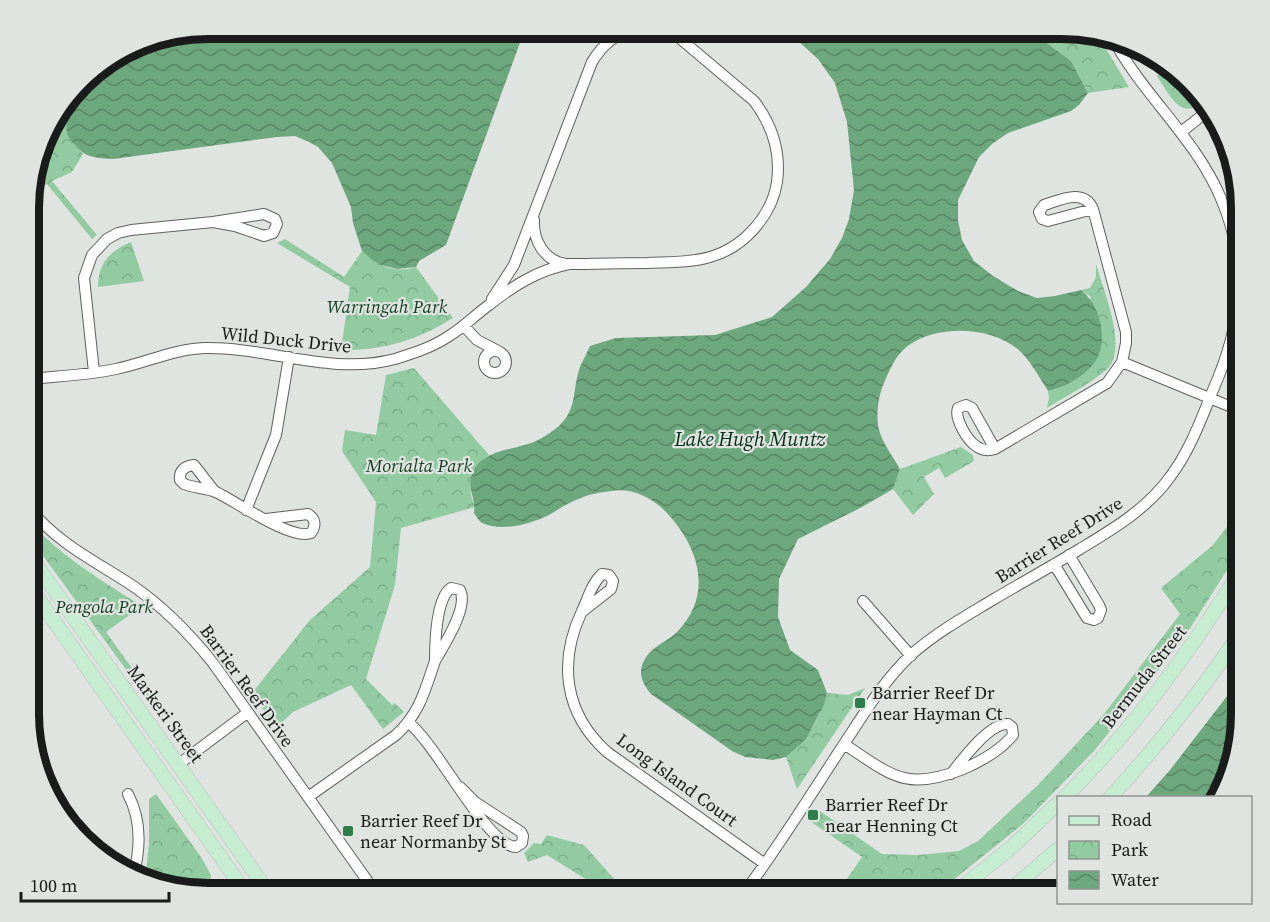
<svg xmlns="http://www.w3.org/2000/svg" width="1270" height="922" viewBox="0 0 1270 922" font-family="'Source Serif 4',serif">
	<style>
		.park { fill: url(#park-crowns) }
		.water { fill: url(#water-waves) }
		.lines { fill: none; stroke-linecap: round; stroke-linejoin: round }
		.minor-casing { stroke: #5e625f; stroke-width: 12 }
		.major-casing { stroke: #bfbfbf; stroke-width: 15 }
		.minor { stroke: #fff; stroke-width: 10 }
		.major { stroke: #c6ecd1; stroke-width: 14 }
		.poi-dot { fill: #2f7d4c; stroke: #dfe4e0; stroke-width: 2 }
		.labels { text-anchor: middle; stroke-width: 4.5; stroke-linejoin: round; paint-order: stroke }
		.park-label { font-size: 18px; font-style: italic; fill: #123f23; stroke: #dfe4e0 }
		.street-label { font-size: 18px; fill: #1a1c1b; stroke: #dfe4e0 }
		.poi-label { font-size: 18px; fill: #1a1c1b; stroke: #dfe4e0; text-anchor: start }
		.water-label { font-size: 20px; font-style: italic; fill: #033218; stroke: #dfe4e0 }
		.rim { fill: none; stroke: #1a1c1b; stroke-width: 8 }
	</style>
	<defs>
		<pattern id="park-crowns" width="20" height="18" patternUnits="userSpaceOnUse" patternTransform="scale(1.5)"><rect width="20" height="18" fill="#92cba2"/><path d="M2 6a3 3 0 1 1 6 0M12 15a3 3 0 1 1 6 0" fill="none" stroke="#7dae8b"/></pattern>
		<pattern id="water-waves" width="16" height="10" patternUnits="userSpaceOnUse" patternTransform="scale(1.5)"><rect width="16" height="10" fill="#6da77e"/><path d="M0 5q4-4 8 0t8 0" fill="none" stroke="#598766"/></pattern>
	</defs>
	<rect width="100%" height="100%" fill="#dfe4e0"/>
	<path class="park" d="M1063,29L1097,34L1129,87L1088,93L1071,61L1047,43Z
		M1173,67L1202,102C1180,122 1168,92 1157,76Z
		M94,70L93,81L82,101L68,136L83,154L72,172L52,181L97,235L92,239L47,184L30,194V184L52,118L90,73Z
		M285,239L344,277L362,251C376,265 396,274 416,267L453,318C418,340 382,351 341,350L350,287L277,243Z
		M131,242L144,281L98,287C98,263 110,251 131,242Z
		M1096,264C1103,289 1127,345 1109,367C1096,381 1064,397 1047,408L1049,397L1048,391L1057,389L1091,297L1081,290L1090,288L1096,277Z
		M414,368L489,455C471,466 466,488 475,507L401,528L395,585L366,679L392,705L395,703L404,712L383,729L351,685L293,712L276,728L252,693L310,620L370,567L376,502L342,451L345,430L376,435L386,375Z
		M961,447L973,455L974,461L945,478L939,468L924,477L934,494L913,515L893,489L900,469Z
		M1241,509V548L1182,641L1094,751L1023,824L937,893H837L862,857L810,821L817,809L882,854L918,855L959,851L978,841L1039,784L1104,714L1180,614L1161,588L1212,546Z
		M30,522C62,557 102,581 142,606L106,632L164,713L160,716L30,538Z
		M865,688L797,789L786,757C806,739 821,719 827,693L848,695Z
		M156,794L201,857L211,875L210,893H196L145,881L149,843V799Z
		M547,835L584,845L615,880L595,885L547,855L528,862L524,853L534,843L541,844Z"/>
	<path class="water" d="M208,29H525L446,245L419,261L416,267L398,269L381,265L372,260L362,251L353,223L351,207L332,163L318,147L309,142L295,136L277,137L113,159C97,158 85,158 75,145C72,141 68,138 67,133C62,114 93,97 94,70L150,38Z
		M785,29H895L906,34L933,37L975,29H1008L1047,43L1071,61L1088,93L1079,105L1071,111L1008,133L992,144L979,157L958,200V220L962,240L974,261L993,276L1018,291L1037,298L1055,296L1081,290C1098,303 1107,333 1099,354C1093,372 1065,388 1048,391C1040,378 1032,364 1022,353C995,326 939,324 909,345C896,354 890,369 884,383C878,396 875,419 880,433C884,445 894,458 900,469L893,489L862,507L798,539L779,579L778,617L790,650L818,670L827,693L824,705L806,739L786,757L773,760L745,757L732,751L651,694C641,682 637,671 646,657C653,646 668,641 677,632C716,592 697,542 662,508C648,496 630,488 612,491C602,492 590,494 581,498C569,502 559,509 549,515C531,524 502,532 482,523C479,521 476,516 474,513C476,501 468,489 471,477C480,446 517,452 540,439C546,436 554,430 559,426C578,408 572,389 580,367C583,360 587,353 590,346L616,338L715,335L772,317L806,287L830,259L842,238L849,219L854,190L847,122L835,83L818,59Z
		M1241,678V726L1232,772L1218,797H1146L1170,770Z
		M31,740C48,765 57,782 60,813L52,804Z"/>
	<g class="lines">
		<g class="minor-casing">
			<path id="minor" d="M1181,132L1208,111
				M534,220C533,240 544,261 566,264
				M492,299L514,265L592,62C603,44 616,33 637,29
				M464,326L477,340L500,352
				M484 362a11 11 0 1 1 22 0a11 11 0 1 1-22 0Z
				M1122,362L1241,411
				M94,372L84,278L92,255L107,239L118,233L131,230L213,222L264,214L275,219L277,224L273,233L264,236L235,226L213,222
				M30,379C59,376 88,375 116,369C146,363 173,349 205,348C269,347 331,376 395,359C414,353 433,347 449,336C464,327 475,315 489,305C513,286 538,270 569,264C595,264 621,263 647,263C668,262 690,263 710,257C743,248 772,216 777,182C781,152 773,126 754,101L677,36L656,29
				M995,449L972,408L966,405L958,408C954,418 967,440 976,446C982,451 988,451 995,449L1107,383L1122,362L1126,343V332L1093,209L1048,221L1042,219L1039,212L1044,205C1060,200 1084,188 1093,209
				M215,492L194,465C184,466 179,471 180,480L184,484C194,488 206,488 216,492C235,501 292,541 311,533C316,526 316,519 308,514L266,519
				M30,509C58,544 97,562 133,586C165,608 189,633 213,663L376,893
				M246,510L276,435L289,357
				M1054,564L1087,618L1094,620L1098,618L1101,610L1099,605L1069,555
				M451,588L460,590C469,607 444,645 435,661C435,643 436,598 451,588Z
				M863,601L911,656
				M583,611L611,589L613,581L609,575L602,574C591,584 588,599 582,611C558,662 564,713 607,752L765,864
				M409,723C438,746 487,846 516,847L522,843L523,836L521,832L475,802L460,787
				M844,744C891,775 906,792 963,769C982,761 1000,751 1013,735L1012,727L1008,724C990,722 961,761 951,774
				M179,764L247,713
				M128,794C142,821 141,848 133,876
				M308,797L396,735C420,713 425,690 435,661
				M608,893H616
				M744,893C779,846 810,796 842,747C864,714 883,681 912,654C937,632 966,616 994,599C1023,582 1052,566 1080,549C1113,529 1147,509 1170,477C1192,448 1204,411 1218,378C1242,320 1247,260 1222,201C1197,139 1143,96 1112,37"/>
		</g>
		<g class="major-casing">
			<path id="major" d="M30,556L269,893
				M30,587L246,893
				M1064,798C1133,730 1190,652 1241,570
				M1110,798C1158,745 1202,691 1241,632
				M955,893L1013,846L1058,803
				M1007,893L1058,849"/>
		</g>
		<use href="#minor" class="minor"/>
		<use href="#major" class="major"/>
	</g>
	<g class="poi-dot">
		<rect x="854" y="697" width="12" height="12" rx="3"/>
		<rect x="807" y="809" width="12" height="12" rx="3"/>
		<rect x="342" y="825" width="12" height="12" rx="3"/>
	</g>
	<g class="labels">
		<g class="park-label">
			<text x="387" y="313">Warringah Park</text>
			<text x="419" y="472">Morialta Park</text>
			<text x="104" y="613">Pengola Park</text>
		</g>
		<g class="street-label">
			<text transform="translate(286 340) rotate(6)" y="6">Wild Duck Drive</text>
			<text transform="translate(1059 540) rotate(-32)" y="6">Barrier Reef Drive</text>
			<text transform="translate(1144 677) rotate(-52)" y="6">Bermuda Street</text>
			<text transform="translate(247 686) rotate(54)" y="6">Barrier Reef Drive</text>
			<text transform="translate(165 714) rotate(54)" y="6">Markeri Street</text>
			<text transform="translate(677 780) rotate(36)" y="6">Long Island Court</text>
		</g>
		<g class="poi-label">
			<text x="872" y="699">Barrier Reef Dr<tspan x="872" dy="21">near Hayman Ct</tspan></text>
			<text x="825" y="811">Barrier Reef Dr<tspan x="825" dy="21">near Henning Ct</tspan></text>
			<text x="360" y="827">Barrier Reef Dr<tspan x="360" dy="21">near Normanby St</tspan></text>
		</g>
		<g class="water-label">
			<text x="750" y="446">Lake Hugh Muntz</text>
		</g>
	</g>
	<path d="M0 0H1270V922H0ZM208 39H1062A169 169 0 0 1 1231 208V714A169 169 0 0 1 1062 883H208A169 169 0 0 1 39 714V208A169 169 0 0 1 208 39Z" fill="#dfe4e0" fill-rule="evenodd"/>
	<path class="rim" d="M208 39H1062A169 169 0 0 1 1231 208V714A169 169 0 0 1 1062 883H208A169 169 0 0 1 39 714V208A169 169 0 0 1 208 39Z"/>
	<rect x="1057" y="796" width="195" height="108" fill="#dfe4e0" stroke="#909491" stroke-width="1.5"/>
	<rect x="1069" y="816" width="30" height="9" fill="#c6ecd1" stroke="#909491" stroke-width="1.5"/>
	<text x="1111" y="826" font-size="18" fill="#1a1c1b">Road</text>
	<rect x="1069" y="841" width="30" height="18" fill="url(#park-crowns)" stroke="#909491" stroke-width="1.5"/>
	<text x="1111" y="856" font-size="18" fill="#1a1c1b">Park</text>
	<rect x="1069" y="871" width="30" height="18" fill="url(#water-waves)" stroke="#909491" stroke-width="1.5"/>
	<text x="1111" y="886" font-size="18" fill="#1a1c1b">Water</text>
	<path d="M21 892v9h148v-9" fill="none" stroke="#1a1c1b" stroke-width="3"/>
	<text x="30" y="892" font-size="18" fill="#1a1c1b" stroke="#dfe4e0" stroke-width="4.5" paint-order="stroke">100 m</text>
</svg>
